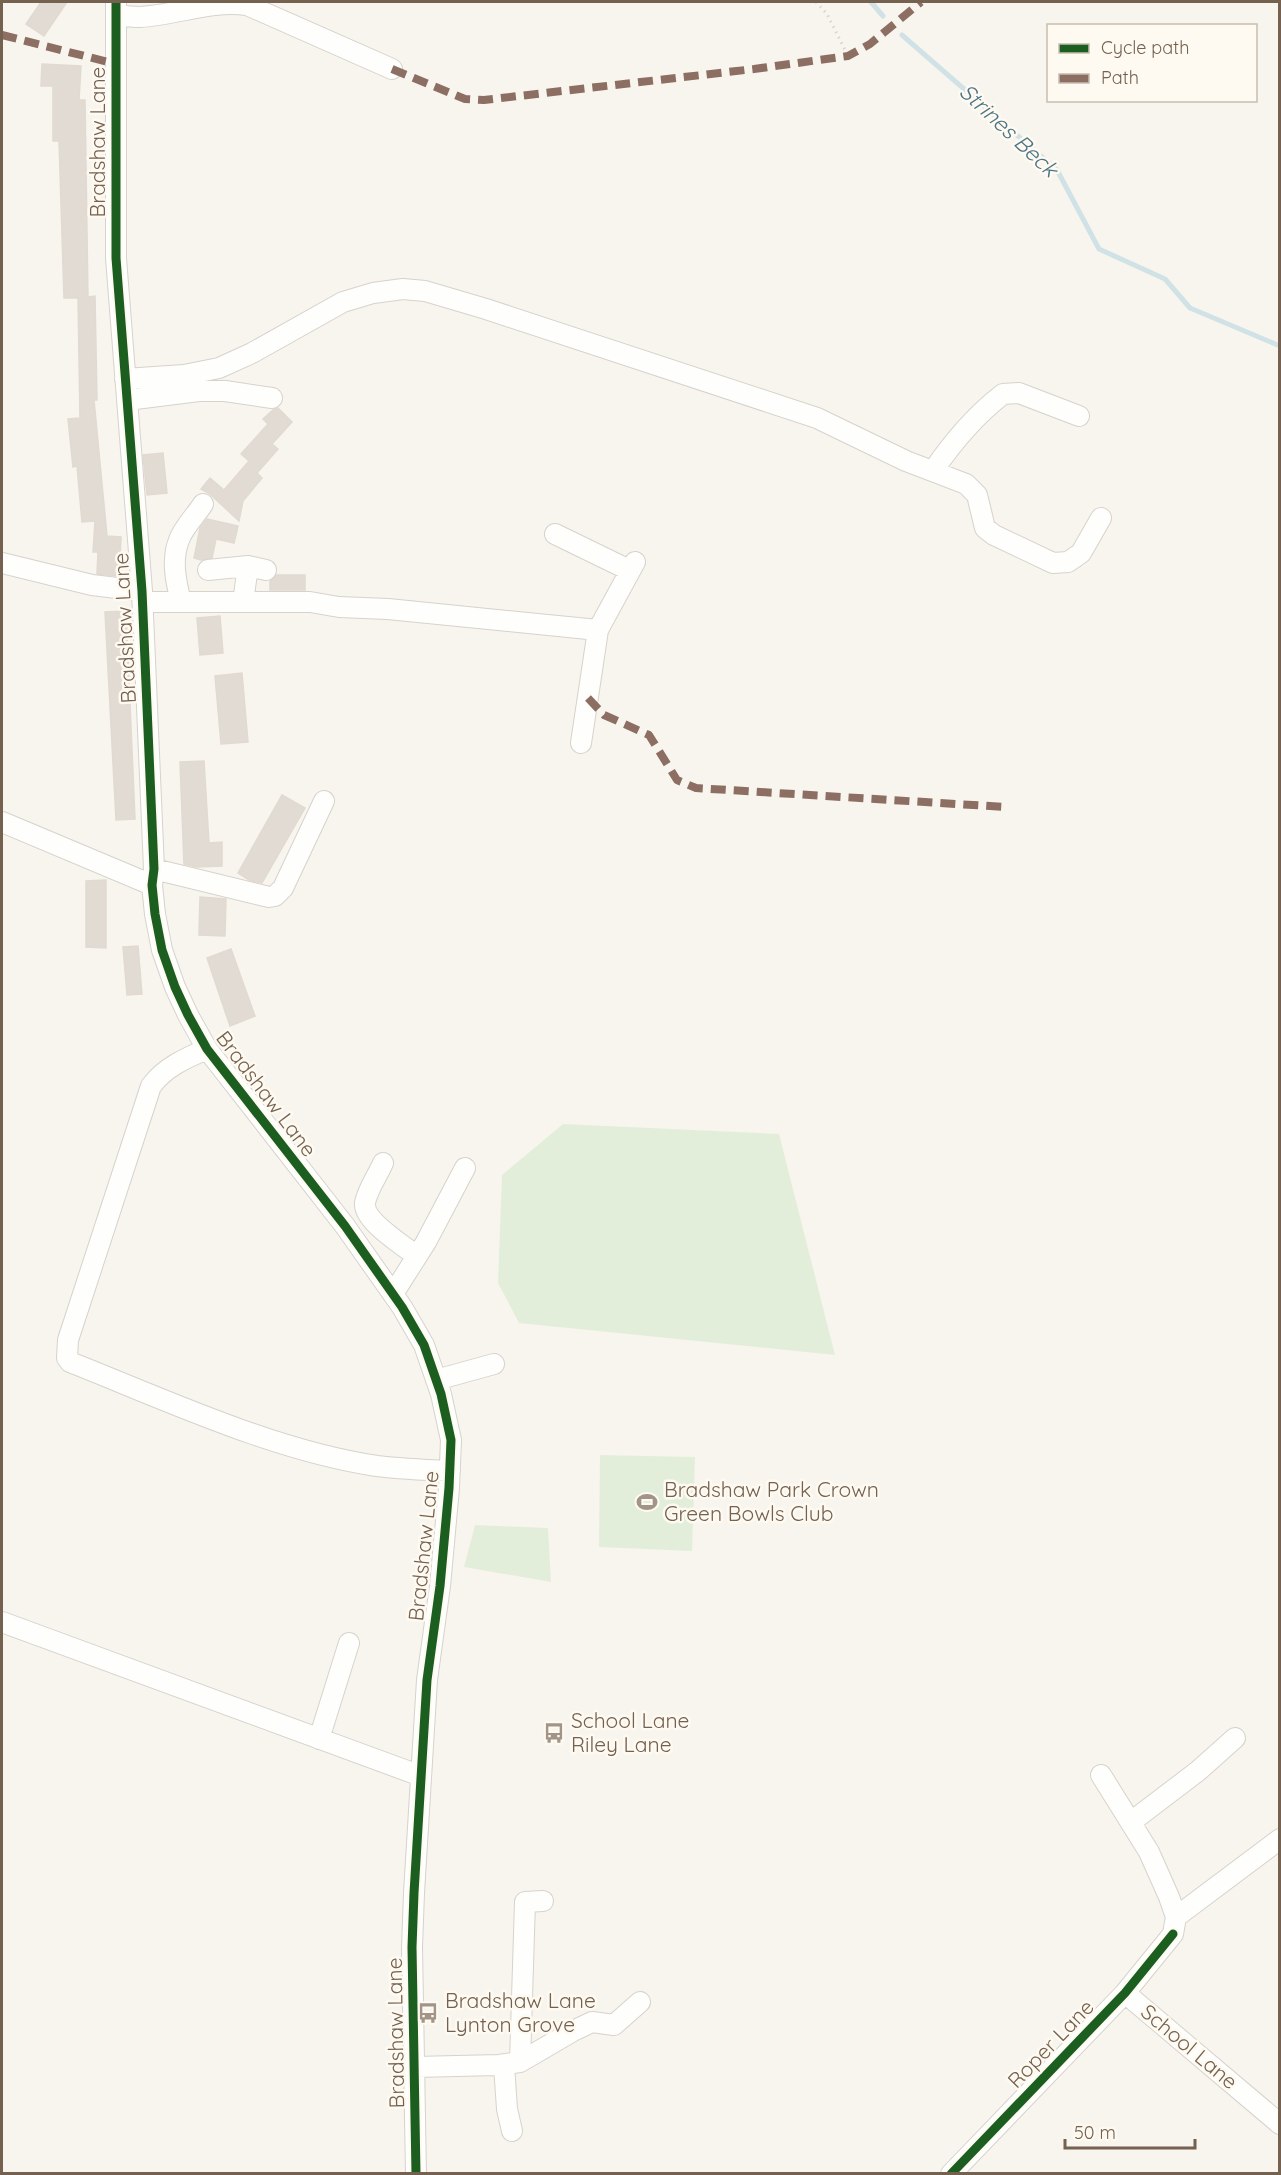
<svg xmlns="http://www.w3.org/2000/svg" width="1281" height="2175" viewBox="0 0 1281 2175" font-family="Quicksand,sans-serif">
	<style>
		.park { fill: #e3eeda }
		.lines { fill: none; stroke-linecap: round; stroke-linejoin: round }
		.stream { stroke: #d1e2e7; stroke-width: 5 }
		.building { fill: #e1dbd3; stroke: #e0dad1; stroke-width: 1.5 }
		.minor-casing { stroke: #d7d2cc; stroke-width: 22 }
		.path { stroke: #dad5d0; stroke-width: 3; stroke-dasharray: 1.5 4.5; stroke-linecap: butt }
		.minor { stroke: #fefefc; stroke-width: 20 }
		.quiet { stroke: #8d6e63; stroke-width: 8; stroke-dasharray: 15 8; stroke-linecap: butt }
		.cycleway-casing { stroke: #fefaf1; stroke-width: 13 }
		.cycleway { stroke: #1b5e20; stroke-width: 9 }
		.labels { text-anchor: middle; stroke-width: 5; stroke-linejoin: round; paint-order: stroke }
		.street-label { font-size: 21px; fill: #74614f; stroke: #fefaf1 }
		.poi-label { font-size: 21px; fill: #74614f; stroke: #fefaf1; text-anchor: start }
		.water-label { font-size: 22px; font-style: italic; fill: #4b7485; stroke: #fefaf1 }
	</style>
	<rect width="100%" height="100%" fill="#f8f5ee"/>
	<path class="park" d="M563,1124L779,1134L835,1355L519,1323L498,1283L502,1175Z
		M600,1455L695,1457L692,1551L599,1547Z
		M475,1525L548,1528L551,1582L464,1567Z"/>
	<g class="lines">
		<path class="stream" d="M871,2L883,16
			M902,35L1057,170L1099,249L1165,279L1190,308L1280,346"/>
	</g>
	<path class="building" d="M41,2H67L44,36L26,24Z
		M42,64L81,66L79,100H85L88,297L95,296L97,400H94L107,536L121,537L119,576L97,574L98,552H93L95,521L82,522L77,466L73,467L68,419L80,418L78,298H64L59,141H53V86H41Z
		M278,408L292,422L272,444L278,449L257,473L262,478L243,501L239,521L210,494L201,489L210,478L224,490L249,461L241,454L268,424L263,419L273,410Z
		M163,453L167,493L147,495L143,455Z
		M207,519L238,526L234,543L216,539L212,558L201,560L194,558L200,528Z
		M277,575H305V590H270V581Z
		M126,611L135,819L116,820L105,612Z
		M220,616L223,653L200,655L197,618Z
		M242,673L248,742L221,744L215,676Z
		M204,761L209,843L222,842V866L196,867L184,864L180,762Z
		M282,795L305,808L262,883L249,880L238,873Z
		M106,880V948L86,947V881Z
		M200,897L226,899L225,936L199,935Z
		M138,946L142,994L127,995L123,947Z
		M231,949L255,1016L230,1026L207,958Z"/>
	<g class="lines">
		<g class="minor-casing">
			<path id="minor" d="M116,2V258L142,591L154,869L152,885L155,914L162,950L175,987L188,1015L207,1049L345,1226L402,1307L424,1345L441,1394L451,1440L449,1488L440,1586L427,1680L414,1893L412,1947L416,2174
				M116,15C124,16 132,17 140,17C176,15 211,0 247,5L392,69
				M125,379L184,375L219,368L252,353L343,302L373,293L403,289L425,291L486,309L817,418L906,461L966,484L977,495L985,528L994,535L1053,563L1068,562L1081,553L1101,518
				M127,400L199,391H225L272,398
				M933,471C952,443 977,414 1003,394L1019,393L1079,416
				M555,534L629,570
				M2,563L92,585L142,591
				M208,570L248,566L266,570
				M143,602H310L339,607L388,609L598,630
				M181,602C176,582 171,560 179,540C183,528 196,515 203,504
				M243,602L248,566
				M581,743L598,630L635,562
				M2,822L152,885
				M154,869L269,897L275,896L283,888L324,801
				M207,1049C186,1058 165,1067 151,1086L68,1340L67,1358L70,1362C166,1400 275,1451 377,1466C402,1469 426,1470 450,1471
				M383,1163C378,1175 367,1190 365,1203C363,1221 404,1246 417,1256
				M393,1294L426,1242L465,1168
				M436,1380L494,1364
				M2,1622L421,1776
				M319,1739L349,1643
				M1101,1775L1149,1852L1169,1897L1176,1917
				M1131,1822L1198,1771L1235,1738
				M1125,1993L1280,2124
				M520,2062L573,2031L592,2022L614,2025L640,2002
				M504,2065L507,2109L512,2131
				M415,2067L499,2065L520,2062L525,1902L543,1901
				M951,2174L1125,1993L1173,1934L1176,1917L1280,1839"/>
		</g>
		<path class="path" d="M816,2L827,14L848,56"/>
		<use href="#minor" class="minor"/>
		<path class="quiet" d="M2,35L116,64
			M392,69L465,99L484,100L754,69L848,56L870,44L921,2
			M588,698L604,715L649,735L677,780L696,788L1005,807"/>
		<g class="cycleway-casing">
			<path id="cycleway" d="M116,2V258L142,591L154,869L152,885L155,914L162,950L175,987L188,1015L207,1049L345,1226L402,1307L424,1345L441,1394L451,1440L449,1488L440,1586L427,1680L414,1893L412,1947L416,2174
				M951,2174L1125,1993L1173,1934"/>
		</g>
		<use href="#cycleway" class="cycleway"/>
	</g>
	<defs>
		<g id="stadium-bare" transform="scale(1.62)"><path d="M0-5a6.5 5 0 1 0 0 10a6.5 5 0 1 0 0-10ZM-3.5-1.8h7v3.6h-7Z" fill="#a29587" stroke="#fefaf1" stroke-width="2.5" paint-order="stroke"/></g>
		<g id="bus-bare" transform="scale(1.62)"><path d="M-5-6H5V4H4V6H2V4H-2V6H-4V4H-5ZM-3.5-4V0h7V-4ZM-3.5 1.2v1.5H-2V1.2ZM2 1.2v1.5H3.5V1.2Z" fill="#a29587" stroke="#fefaf1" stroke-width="2.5" paint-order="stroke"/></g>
	</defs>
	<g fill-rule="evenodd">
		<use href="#stadium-bare" x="647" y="1502"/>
		<use href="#bus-bare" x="554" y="1733"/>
		<use href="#bus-bare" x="428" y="2013"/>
	</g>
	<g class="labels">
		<g class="street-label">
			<text transform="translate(98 142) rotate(-90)" y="7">Bradshaw Lane</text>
			<text transform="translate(125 628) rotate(-93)" y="7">Bradshaw Lane</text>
			<text transform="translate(266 1094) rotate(53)" y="7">Bradshaw Lane</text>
			<text transform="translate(424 1546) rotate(-84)" y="7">Bradshaw Lane</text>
			<text transform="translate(396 2033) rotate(-91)" y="7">Bradshaw Lane</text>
			<text transform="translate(1051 2044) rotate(-46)" y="7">Roper Lane</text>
			<text transform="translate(1189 2047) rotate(40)" y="7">School Lane</text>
		</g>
		<g class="poi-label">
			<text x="664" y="1497">Bradshaw Park Crown<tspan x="664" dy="24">Green Bowls Club</tspan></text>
			<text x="571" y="1728">School Lane<tspan x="571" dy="24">Riley Lane</tspan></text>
			<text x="445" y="2008">Bradshaw Lane<tspan x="445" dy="24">Lynton Grove</tspan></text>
		</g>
		<g class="water-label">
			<text transform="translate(1009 130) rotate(43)" y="8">Strines Beck</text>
		</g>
	</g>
	<rect width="1281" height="2175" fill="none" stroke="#74614f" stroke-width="6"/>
	<rect x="1047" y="24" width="210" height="78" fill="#fefaf1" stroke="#c7bdb0" stroke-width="1.5"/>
	<rect x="1059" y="44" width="30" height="9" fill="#1b5e20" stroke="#c7bdb0" stroke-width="1.5"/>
	<text x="1101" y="54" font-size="18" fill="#74614f">Cycle path</text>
	<rect x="1059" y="74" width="30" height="9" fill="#8d6e63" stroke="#c7bdb0" stroke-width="1.5"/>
	<text x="1101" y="84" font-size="18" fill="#74614f">Path</text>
	<path d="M1065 2139v9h130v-9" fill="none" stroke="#74614f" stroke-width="3"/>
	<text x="1074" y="2139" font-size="18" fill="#74614f" stroke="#fefaf1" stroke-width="4.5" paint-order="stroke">50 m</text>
</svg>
